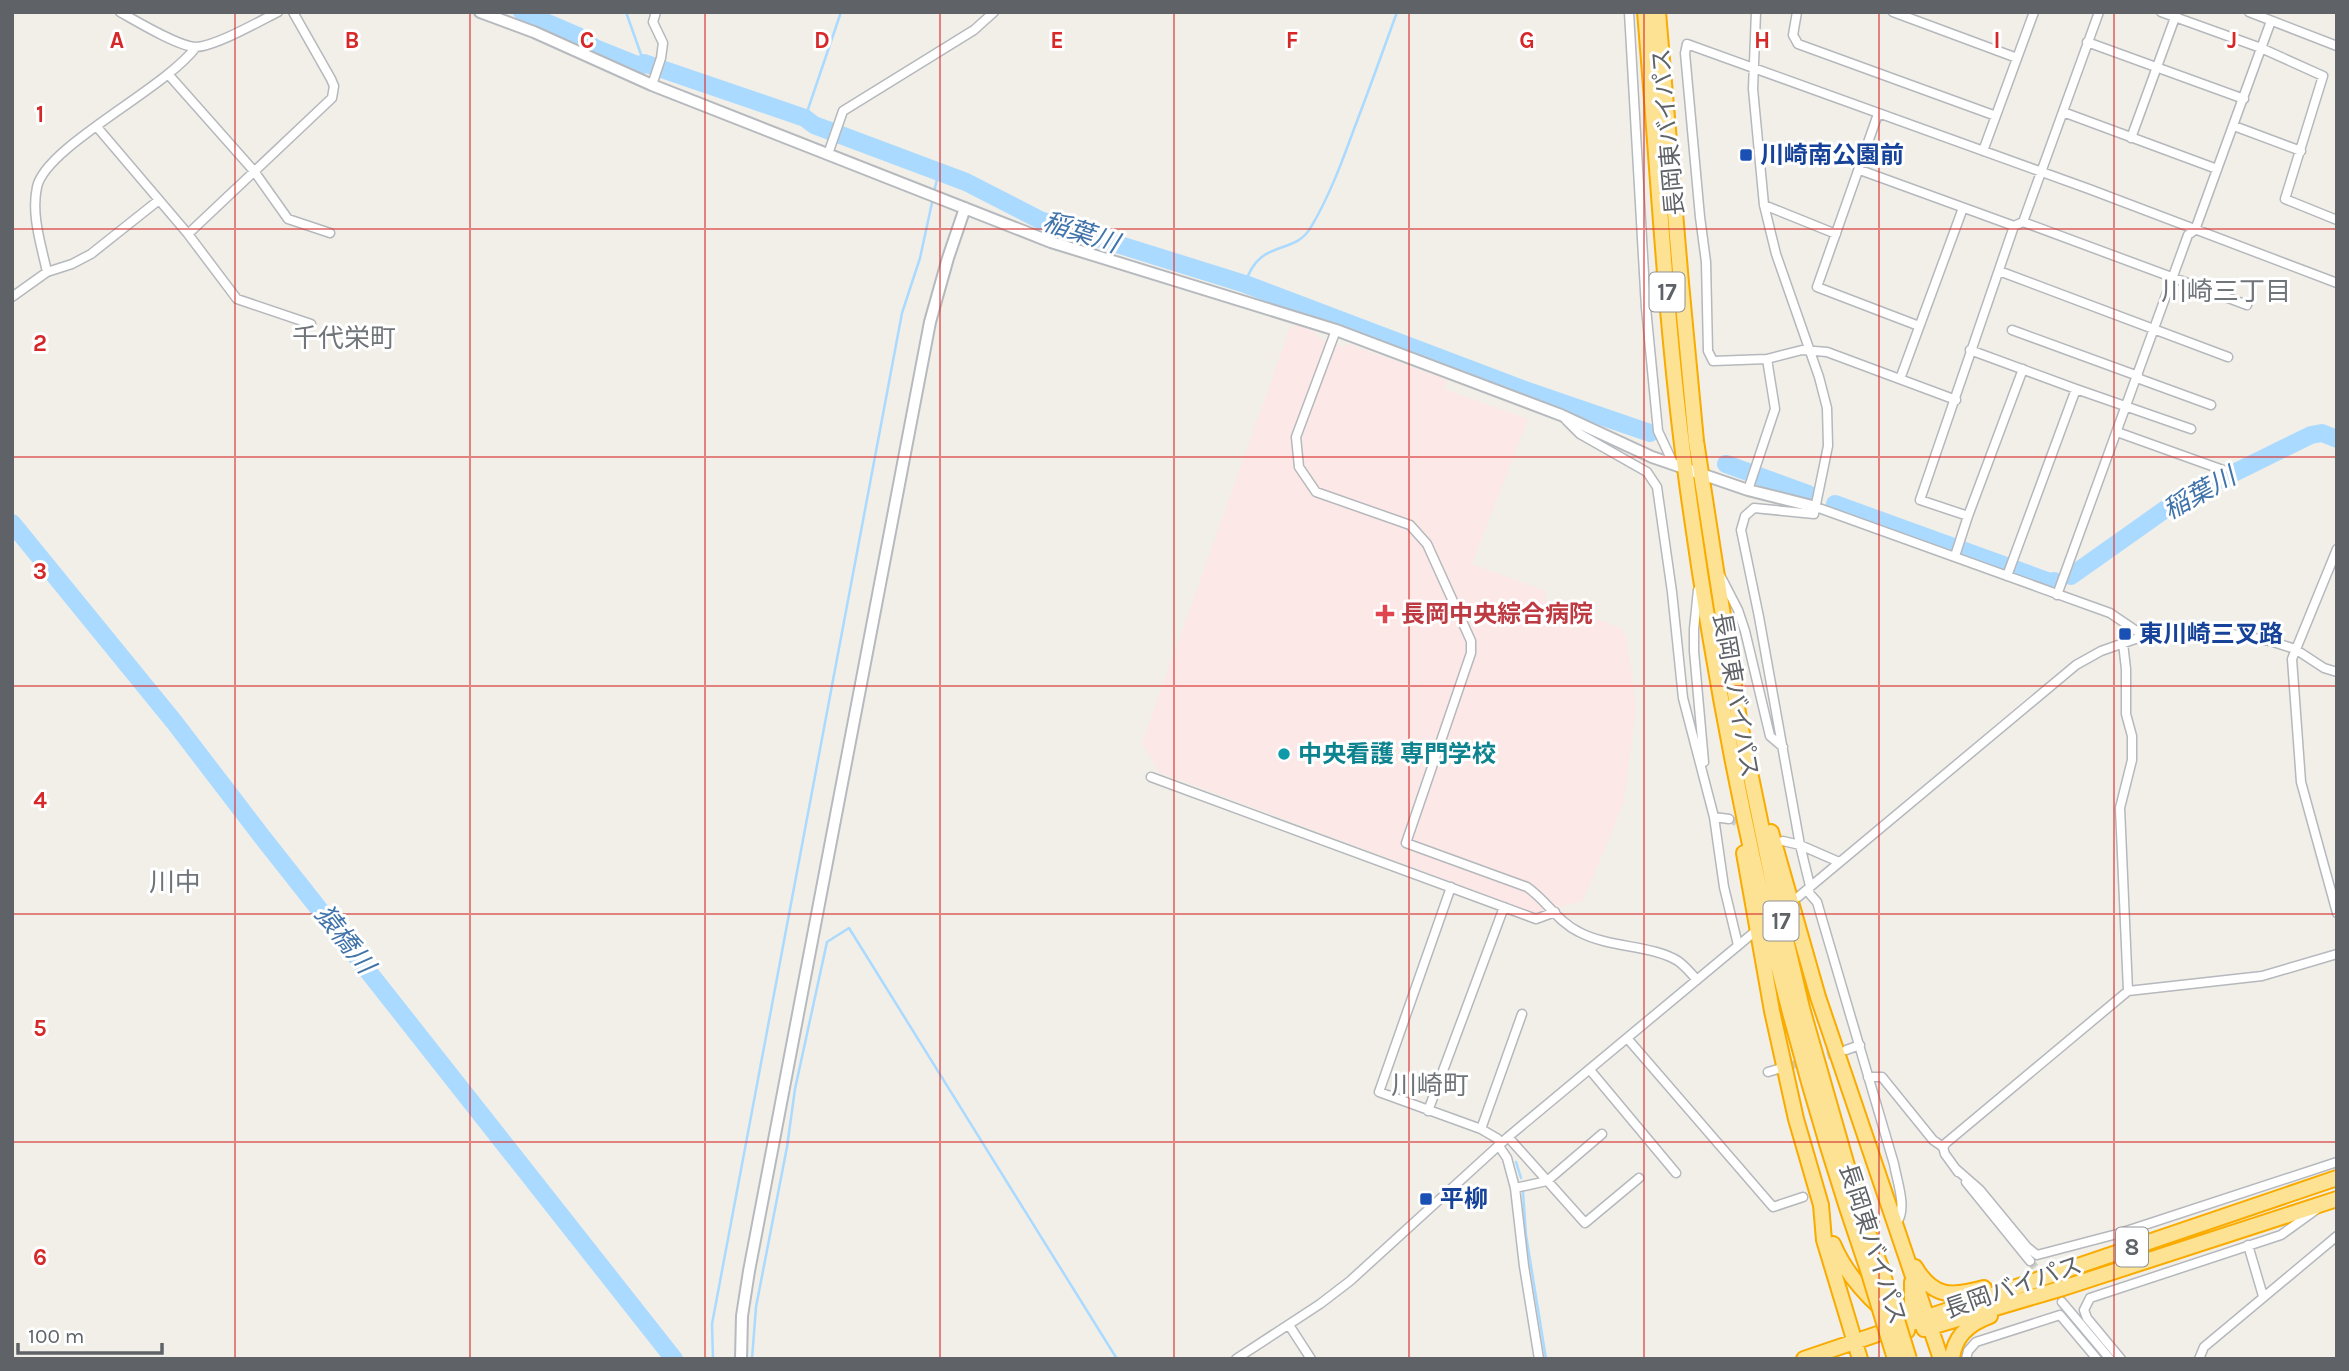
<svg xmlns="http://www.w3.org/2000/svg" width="2349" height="1371" viewBox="0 0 2349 1371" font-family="Karla,'Noto Sans JP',sans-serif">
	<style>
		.medical { fill: #fce8e6 }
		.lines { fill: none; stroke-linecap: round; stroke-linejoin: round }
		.stream { stroke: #aadaff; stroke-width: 2.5 }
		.river { stroke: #aadaff; stroke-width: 18 }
		.street-tunnel { stroke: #ccccc8; stroke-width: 8; stroke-dasharray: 8 4; stroke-linecap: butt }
		.street-casing { stroke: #b5b8bc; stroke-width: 11 }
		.secondary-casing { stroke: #b6babf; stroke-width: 14 }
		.highway-casing { stroke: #f9ab00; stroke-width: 18 }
		.street { stroke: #fff; stroke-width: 8 }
		.secondary { stroke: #fff; stroke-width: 10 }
		.highway { stroke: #fde293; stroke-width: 14 }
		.highway-bridge-casing { stroke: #f9ab00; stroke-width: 18; stroke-linecap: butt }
		.highway-bridge { stroke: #fde293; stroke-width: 14 }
		.grid { fill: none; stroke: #d62828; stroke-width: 2; stroke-opacity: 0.55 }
		.transit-dot { fill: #1a4fb4; stroke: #fff; stroke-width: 2.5 }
		.health-dot { fill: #e0444e; stroke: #fff; stroke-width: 2.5 }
		.culture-dot { fill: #0f9aa8; stroke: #fff; stroke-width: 2.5 }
		.labels { text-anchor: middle; stroke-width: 6; stroke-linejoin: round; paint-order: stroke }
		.shield { fill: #fff; stroke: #8f9295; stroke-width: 2 }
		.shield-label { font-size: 23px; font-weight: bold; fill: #5f6368 }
		.street-label { font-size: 24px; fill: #5f6368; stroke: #fff }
		.transit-label { font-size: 24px; font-weight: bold; fill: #164399; stroke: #fff; text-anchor: start }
		.health-label { font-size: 24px; font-weight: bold; fill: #be3a42; stroke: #fff; text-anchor: start }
		.culture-label { font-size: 24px; font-weight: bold; fill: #0d838f; stroke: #fff; text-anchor: start }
		.water-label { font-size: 26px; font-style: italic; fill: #4174aa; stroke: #fff }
		.neighbourhood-label { font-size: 26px; fill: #70757a; stroke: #fff }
		.grid-label { font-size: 23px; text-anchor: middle; font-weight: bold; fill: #d62828; stroke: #fff; stroke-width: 6; stroke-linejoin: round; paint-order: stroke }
	</style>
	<rect width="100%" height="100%" fill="#f1efe8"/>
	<path class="medical" d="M1297,325L1314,331L1318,338L1342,347L1349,344L1447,380L1444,389L1528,419L1472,564L1546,591L1545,600L1621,628L1626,636L1636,706L1624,802L1583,901L1535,913L1159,772L1142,743L1290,328Z"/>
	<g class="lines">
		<path class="stream" d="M626,12L644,63
			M805,118L841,12
			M934,192L939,171
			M1245,284C1259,237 1294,257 1311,227C1329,197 1342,162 1354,129C1369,90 1383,51 1397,12
			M1516,1162L1521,1178
			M1523,1192L1526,1235L1546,1359
			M713,1359L712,1324L902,313L920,258L933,198
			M752,1359L756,1307L787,1147L795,1089L827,942L849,928L1117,1359"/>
		<path class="river" d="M522,12L578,36L595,48L640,66L644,63L805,118L814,125L966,182L1040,220L1245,284L1522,389L1650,433
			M1726,464L1808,494
			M1835,504L2050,582L2054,581
			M12,523L175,723L263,838L674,1359
			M2071,576L2177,501L2311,435L2322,433L2337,439"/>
		<path class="street-tunnel" d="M1729,819L1765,834
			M1781,1068L1840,1052
			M2030,1261L2045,1280"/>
		<g class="street-casing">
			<path id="street" d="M120,12C136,21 179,47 196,47C216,46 258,22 278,12
				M1629,12L1646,308L1658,431L1673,463
				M1756,12L1753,89L1764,205L1776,254L1819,377L1827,408L1828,446L1814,514L1754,508L1745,516L1741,530L1759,617L1800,845L1810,886L1809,893L1817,902L1894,1164C1897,1182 1908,1209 1896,1224
				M1797,12L1793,35L1798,44L1996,116
				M1893,12L2017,58
				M2161,12L2261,48L2323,76L2285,199L2337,220
				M2249,12L2337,46
				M2087,42L2244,99
				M168,74L254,171L288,219L330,233
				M652,85L661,58L663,43L653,22L656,12
				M2063,112L2217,169
				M1878,114L1817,287L1919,326
				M2234,126L2301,151
				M97,127L188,234L237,299L311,324
				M2131,138L2177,12
				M1983,151L2034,12
				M828,154L843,111L974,30L994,12
				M1860,170L2014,226
				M1764,205L1836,234
				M2023,222L2247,305
				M188,234L332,98L334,86L331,79L293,12
				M1999,271L2228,357
				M47,272C41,244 31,215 37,187C46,146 165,89 196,47
				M12,297L47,272L72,264L91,254L159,200
				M1336,330L1296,437L1299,467L1316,492L1410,525L1427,544L1471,641V653L1406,843L1527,887C1546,900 1558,922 1579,932C1609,948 1653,945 1678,961C1685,966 1691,973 1697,980
				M2012,330L2138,376
				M1970,350L2076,389L2191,429
				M2137,378L2211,405
				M1900,379L1963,208
				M1956,400L1827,352L1802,350L1767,359L1713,361L1708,351L1706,262L1700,217L1685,53L1687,44L2089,189L2337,283
				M1566,420L1580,434L1647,472L1657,487L1672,592L1683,698L1714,817L1724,887L1738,945
				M2117,432L2223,470
				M1748,490L1775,409L1767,359
				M1816,507L2110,613L2144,636
				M1968,516L2023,369
				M2337,549L2292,659L2301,782L2337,913
				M1955,556L1968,516L1920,500L2014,226L2023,222L2099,12
				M2007,576L2076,389
				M1721,577L1738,610L1745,631L1770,736L1783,747
				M1698,590L1694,629V651L1704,762
				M2057,595L2188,235L2195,230L2271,21
				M2123,643L2126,669V714L2132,736V760L2120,808L2128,991
				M1151,777L1536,919L1555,912
				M1714,817L1729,819
				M1783,841L1800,845L1839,862
				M1451,887L1379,1092L1481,1129L1498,1139L1499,1146L1507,1158L1515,1188L1524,1266L1539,1359
				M1798,897L2076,665L2101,651L2144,636L2201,628L2270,641L2295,649L2324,668L2337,672
				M1627,1038L1773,1207L1803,1197
				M1846,1050L1860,1045
				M1590,1070L1676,1173
				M1768,1072L1778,1069
				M1868,1077H1882L1933,1140L1943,1147L1945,1154L1958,1172
				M1428,1111L1504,907
				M1481,1129L1522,1014
				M1508,1137L1585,1223L1639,1178
				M1943,1147L1946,1143L2128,991L2262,976L2337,954
				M1956,1169L1980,1190L2027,1247L2037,1255L2117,1234L2337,1162
				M1966,1182L2030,1261
				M1515,1188L1547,1181L1602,1134
				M2248,1245L2263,1296
				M2062,1302L2110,1359
				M1289,1325L1311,1359
				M1236,1359L1320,1304L1350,1281L1508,1137L1752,934
				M1966,1359L1968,1351L1976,1342L2060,1315L2097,1359
				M2121,1359L2087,1318L2084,1310L2090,1298L2281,1235L2317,1209
				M2199,1359L2204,1347L2337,1236"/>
		</g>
		<g class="secondary-casing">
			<path id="secondary" d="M480,12L534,32L652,85L1051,242L1336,330L1561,415L1652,457L1748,490L1816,507
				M741,1359L742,1316L749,1271L930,322L948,258L965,208"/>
		</g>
		<g class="highway-casing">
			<path id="highway" d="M1645,12C1658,164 1665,317 1685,468C1721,739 1778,1011 1868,1270
				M1658,12L1681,283L1696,441L1739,719L1775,893L1802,1008L1859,1208L1880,1265
				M1771,832L1818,997L1941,1359
				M1744,853L1772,1011L1796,1119L1821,1205L1824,1240L1860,1359
				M1833,1244C1844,1270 1861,1290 1881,1308
				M1915,1267C1933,1298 1952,1297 1984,1288
				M1924,1329L2063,1288L2337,1199
				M1907,1331L1912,1309V1282
				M1804,1359L2337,1178
				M1952,1359C1954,1336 1970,1323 1990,1316"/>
		</g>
		<use href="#street" class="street"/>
		<use href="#secondary" class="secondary"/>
		<use href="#highway" class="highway"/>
		<g class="highway-bridge-casing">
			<path id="highway-bridge" d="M1880,1265L1909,1359
				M1868,1270L1895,1359"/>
		</g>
		<use href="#highway-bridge" class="highway-bridge"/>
	</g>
	<path class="grid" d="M235,12V1359M470,12V1359M705,12V1359M940,12V1359M1174,12V1359M1409,12V1359M1644,12V1359M1879,12V1359M2114,12V1359M12,229H2337M12,457H2337M12,686H2337M12,914H2337M12,1142H2337"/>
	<g class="transit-dot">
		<rect x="1739" y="148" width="14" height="14" rx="3.5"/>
		<rect x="2118" y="627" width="14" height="14" rx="3.5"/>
		<rect x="1419" y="1192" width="14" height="14" rx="3.5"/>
	</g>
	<path class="health-dot" d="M1381.5 603.5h7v7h7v7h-7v7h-7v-7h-7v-7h7z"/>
	<circle class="culture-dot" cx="1284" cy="754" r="7"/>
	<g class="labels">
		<g class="shield">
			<rect x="1649.5" y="272.5" width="35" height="39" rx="5"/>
			<rect x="1763.5" y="901.5" width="35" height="39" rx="5"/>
			<rect x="2116" y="1227.5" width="32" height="39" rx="5"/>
		</g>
		<g class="shield-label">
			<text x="1667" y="300">17</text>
			<text x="1781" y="929">17</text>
			<text x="2132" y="1255">8</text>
		</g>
		<g class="street-label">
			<text transform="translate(1668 132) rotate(-95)" y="8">長岡東バイパス</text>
			<text transform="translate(1736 695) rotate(80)" y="8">長岡東バイパス</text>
			<text transform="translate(1873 1244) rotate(72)" y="8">長岡東バイパス</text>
			<text transform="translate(2013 1287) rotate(-19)" y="8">長岡バイパス</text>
		</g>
		<g class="transit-label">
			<text x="1760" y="163">川崎南公園前</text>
			<text x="2139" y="642">東川崎三叉路</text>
			<text x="1440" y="1207">平柳</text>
		</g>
		<g class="health-label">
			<text x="1401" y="622">長岡中央綜合病院</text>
		</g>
		<g class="culture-label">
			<text x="1298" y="762">中央看護 専門学校</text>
		</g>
		<g class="water-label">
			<text transform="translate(1081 232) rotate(18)" y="9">稲葉川</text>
			<text transform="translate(2199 493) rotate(-29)" y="9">稲葉川</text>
			<text transform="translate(345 939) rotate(52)" y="9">猿橋川</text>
		</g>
		<g class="neighbourhood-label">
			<text x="2226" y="300">川崎三丁目</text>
			<text x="344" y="347">千代栄町</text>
			<text x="175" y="891">川中</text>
			<text x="1430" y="1094">川崎町</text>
		</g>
	</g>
	<g class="grid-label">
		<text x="117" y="48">A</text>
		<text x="352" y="48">B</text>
		<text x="587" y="48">C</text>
		<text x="822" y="48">D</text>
		<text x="1057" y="48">E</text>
		<text x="1292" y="48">F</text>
		<text x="1527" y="48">G</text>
		<text x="1762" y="48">H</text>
		<text x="1997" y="48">I</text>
		<text x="2232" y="48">J</text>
		<text x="40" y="122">1</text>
		<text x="40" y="351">2</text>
		<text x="40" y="579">3</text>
		<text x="40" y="808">4</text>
		<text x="40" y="1036">5</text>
		<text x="40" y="1265">6</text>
	</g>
	<rect width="2349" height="1371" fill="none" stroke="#5f6368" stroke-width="28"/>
	<path d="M18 1343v10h144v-10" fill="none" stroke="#5f6368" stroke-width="3.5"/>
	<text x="28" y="1343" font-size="21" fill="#5f6368" stroke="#ffffff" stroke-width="5" paint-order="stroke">100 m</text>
</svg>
